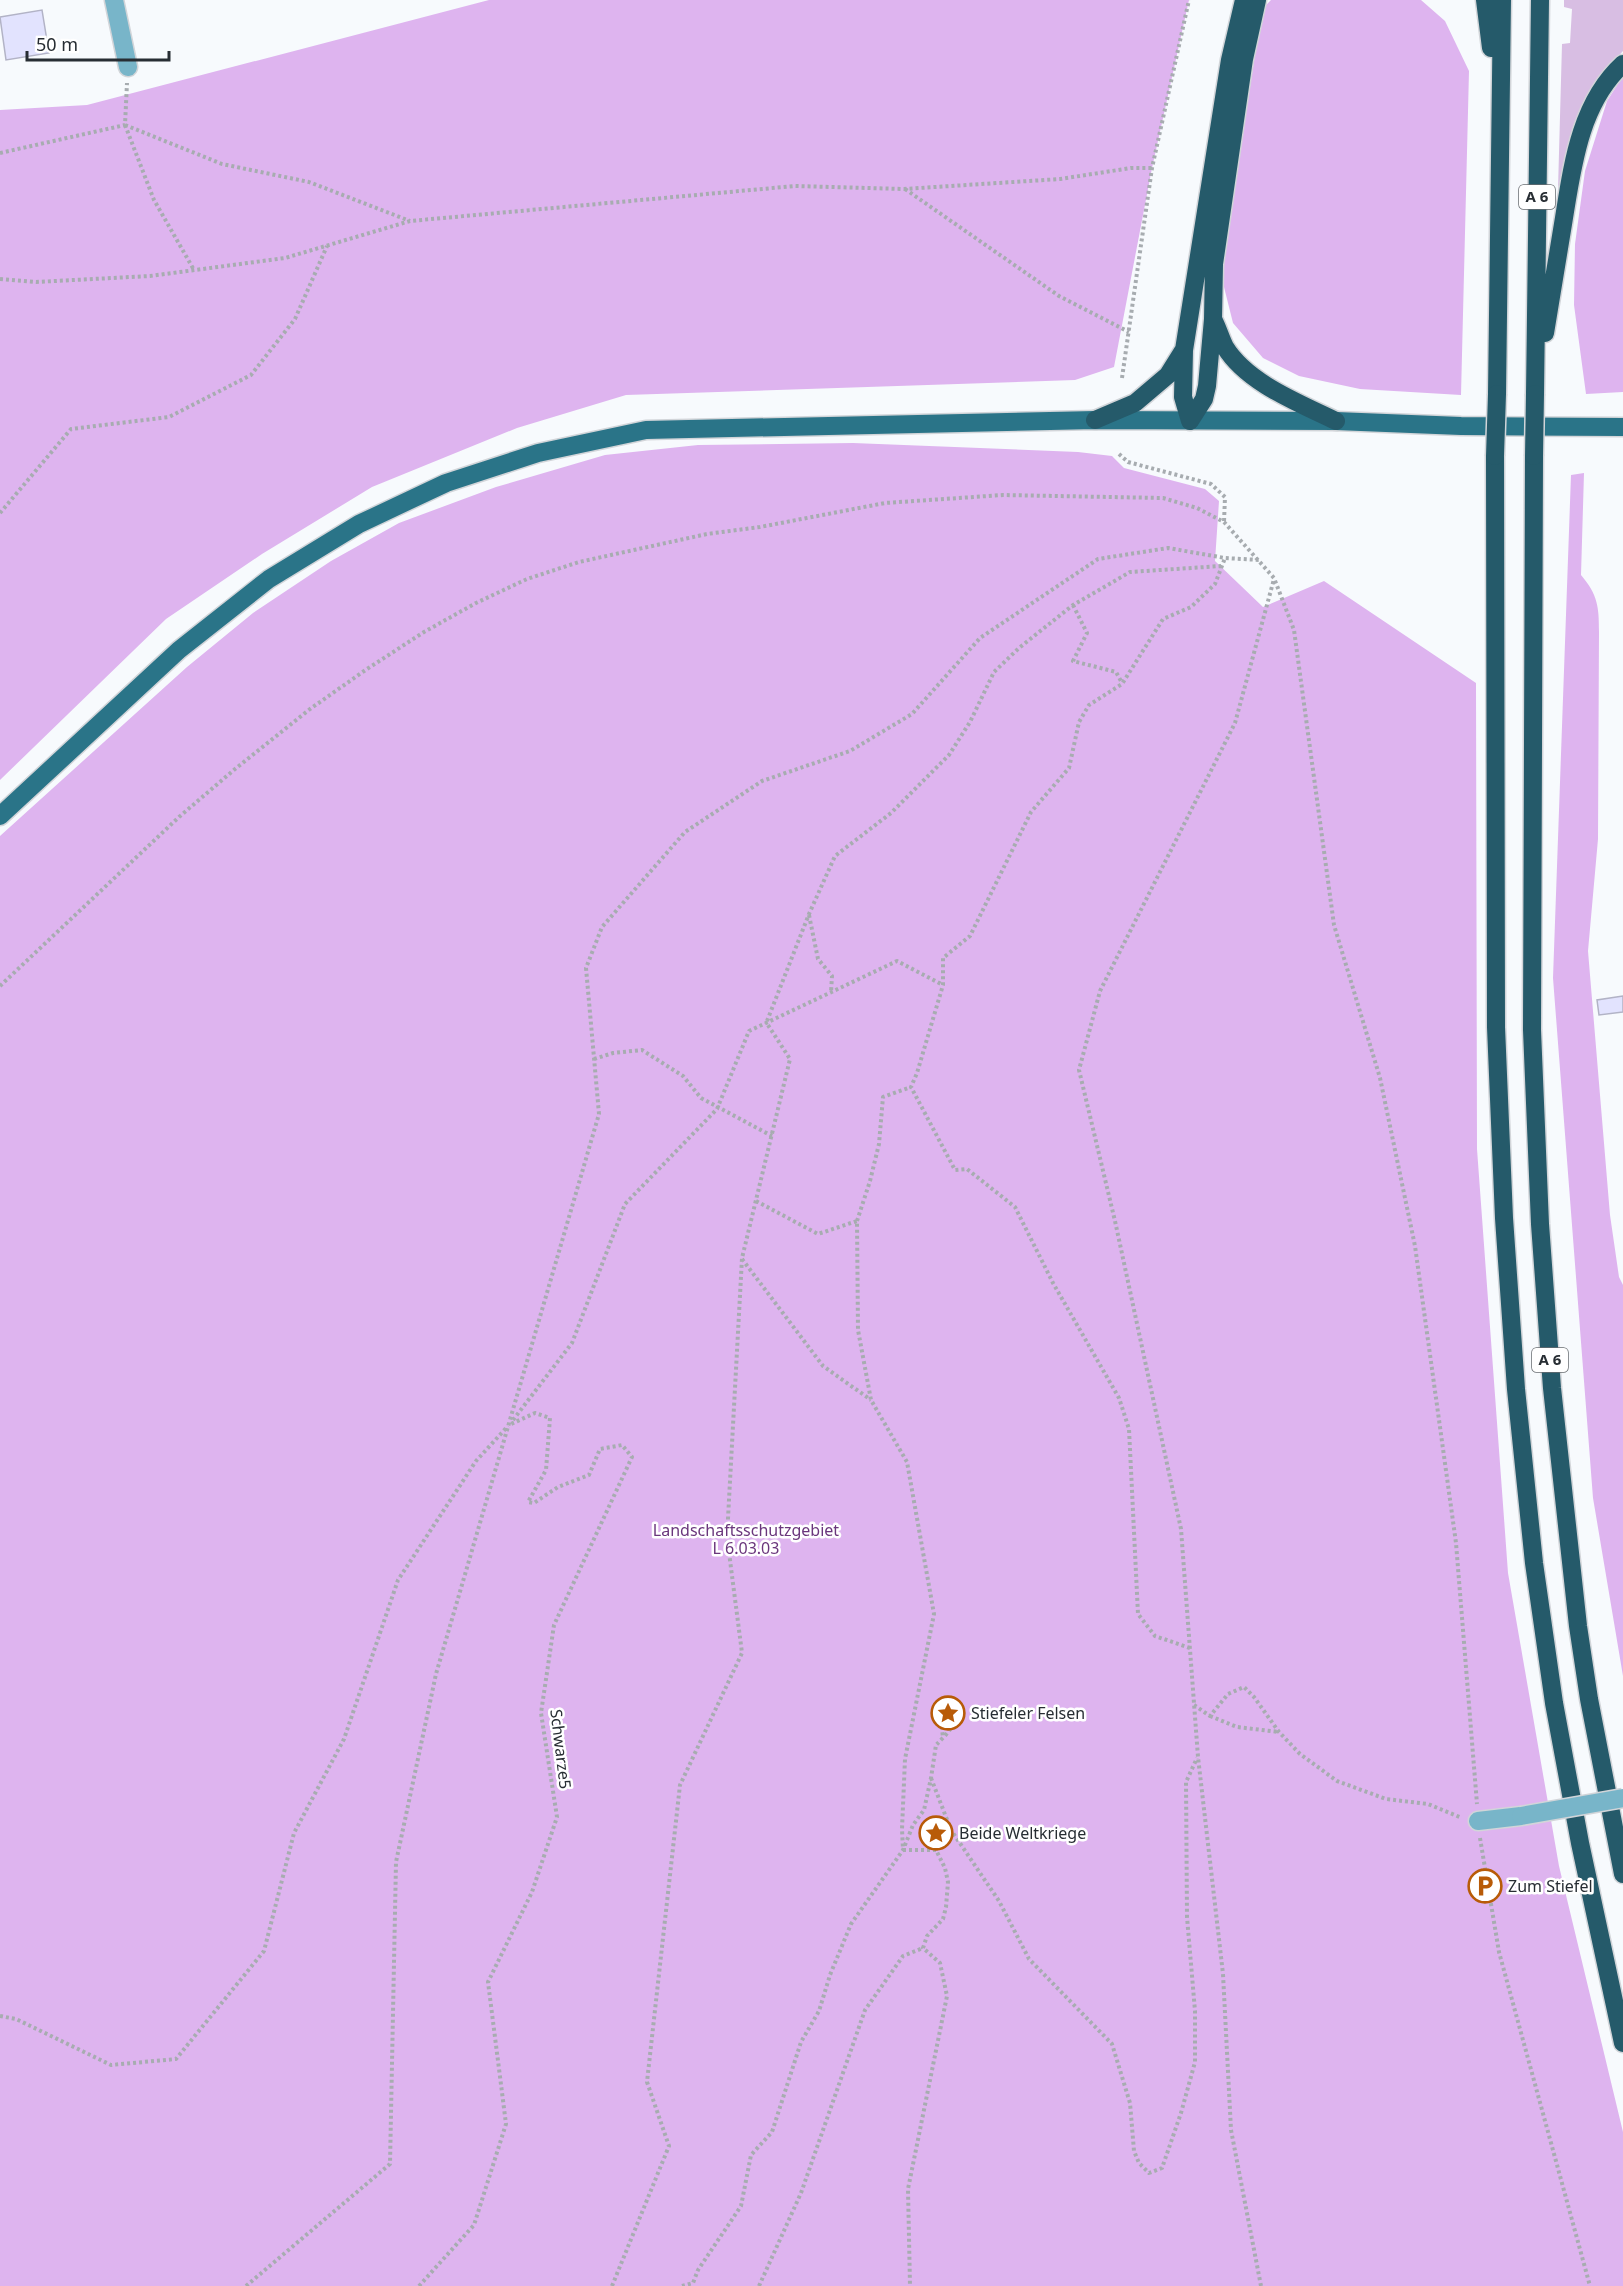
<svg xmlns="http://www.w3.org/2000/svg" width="1623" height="2286" viewBox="0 0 1623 2286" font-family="'Noto Sans',sans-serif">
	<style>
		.green { fill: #d8bee3 }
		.forest { fill: #deb4ef }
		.building { fill: #e2e3fe; stroke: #b2b3c6; stroke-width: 1.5 }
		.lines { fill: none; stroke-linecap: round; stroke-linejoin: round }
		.minor-casing { stroke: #d2d5d9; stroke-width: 21 }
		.major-casing { stroke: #d2d5d9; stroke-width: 21 }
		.highway-casing { stroke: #d2d5d9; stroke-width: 21 }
		.path { stroke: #a7acb0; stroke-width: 4; stroke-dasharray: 3 3; stroke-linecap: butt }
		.minor { stroke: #78b5c9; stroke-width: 18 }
		.major { stroke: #2a7488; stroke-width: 18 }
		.highway { stroke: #255a6a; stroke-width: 18 }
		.minor-bridge-casing { stroke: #d2d5d9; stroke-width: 21; stroke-linecap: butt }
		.highway-bridge-casing { stroke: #d2d5d9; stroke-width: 21; stroke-linecap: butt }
		.minor-bridge { stroke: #78b5c9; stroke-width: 18 }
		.highway-bridge { stroke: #255a6a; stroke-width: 18 }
		.labels { text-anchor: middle; stroke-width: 5; stroke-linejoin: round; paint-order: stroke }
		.shield { fill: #fff; stroke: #686c70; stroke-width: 1.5 }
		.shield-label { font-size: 15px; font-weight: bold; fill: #272d33 }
		.park-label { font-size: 16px; fill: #6a367c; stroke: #fff }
		.poi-label { font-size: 16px; fill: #272d33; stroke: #fff; text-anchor: start }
		.street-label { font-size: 16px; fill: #272d33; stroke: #fff }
	</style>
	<rect width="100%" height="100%" fill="#f7fafd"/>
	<path class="green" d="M1564,0H1623V51L1594,83L1574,124L1558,189L1562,44L1570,43L1572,9L1564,7Z"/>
	<path class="forest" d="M489,0H1189L1152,168L1114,367L1075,380L626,395L517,428L372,487L262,554L166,619L0,780V110L87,105Z
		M1271,0H1421L1445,21L1469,71L1461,395L1360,389L1299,376L1263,358L1233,323L1221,275L1262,9Z
		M1623,76V392L1586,394L1574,305L1575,244L1585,171L1607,101Z
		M853,443L1078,452L1112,456L1124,468L1205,489L1219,501L1215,561L1263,607L1324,581L1476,683L1477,1149L1508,1573L1559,1866L1623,2132V2286H0V836L187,667L253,613L331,561L399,523L496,487L605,455L698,445Z
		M1584,473L1581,575C1598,595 1599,607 1599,632L1598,839L1588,951L1610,1215L1619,1277L1623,1285V1676L1593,1498L1553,978L1571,475Z"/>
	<path class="building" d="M42,10L49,53L6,60L0,17Z
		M1623,996V1012L1599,1015L1597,1000Z"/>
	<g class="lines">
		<g class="minor-casing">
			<path id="minor" d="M114,0L128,67
				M1478,1821L1521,1816"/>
		</g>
		<g class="major-casing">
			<path id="major" d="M0,816L179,650L269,579L359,524L446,483L538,453L646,430L1095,420L1336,421L1461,426L1623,427"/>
		</g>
		<g class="highway-casing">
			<path id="highway" d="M1485,0L1491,48
				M1214,321C1218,329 1221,339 1225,347C1247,383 1299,403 1336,421
				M1545,333C1551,297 1557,260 1563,224C1572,169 1579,104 1623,64
				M1497,394L1502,0
				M1535,394L1540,0
				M1095,420L1135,403L1168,375L1183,351
				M1190,421L1204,399L1207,386L1213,319L1214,264L1244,59L1257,0
				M1190,421L1183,397L1184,350L1230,60L1244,0
				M1495,456L1496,1027L1504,1218L1516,1389L1534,1563L1554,1703L1580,1843L1623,2043
				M1534,456L1532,1030L1540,1224L1552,1388L1578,1626L1589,1699L1623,1874"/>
		</g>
		<path class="path" d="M125,125L222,164L309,182L410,221
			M125,125L154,200L194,270
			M0,153L125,125L127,83
			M905,189L1059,296L1129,332
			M0,279L36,282L150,276L285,258L410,221L795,186L904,189L1060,179L1131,168H1152
			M1122,378L1152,168L1189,0
			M1119,454L1128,462L1211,484L1225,497L1224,522
			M0,513L71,429L169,417L251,375L295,319L327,246
			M1073,605L1087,633L1073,661L1116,672L1122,683
			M809,915L818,959L832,976L831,992
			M0,986L179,817L235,769L310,709L367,669L424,632L476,603L527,579L579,562L707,534L760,527L885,503L1003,495L1163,498L1197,508L1224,522L1274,578L1294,630L1334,925L1380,1078L1415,1246L1456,1543L1477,1804
			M767,1021L809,914L835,856L891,813L949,755L970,722L994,672L1019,648L1073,605L1130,572L1221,566
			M594,1059L613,1053L642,1050L683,1076L701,1098L772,1136
			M756,1201L818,1234L857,1221L858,1330L871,1400L907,1462L934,1614L905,1759L902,1829L903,1850
			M857,1221L870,1181L879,1144L883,1097L911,1087
			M742,1259L823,1366L871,1400
			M513,1420L572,1343L625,1204L717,1109L749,1031L897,961L943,985
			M1190,1648L1155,1636L1138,1614L1129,1429L1119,1398L1053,1283L1015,1207L967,1169L955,1170L911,1087L917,1073L943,985V958L970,936L1031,812L1069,768L1079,722L1089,705L1122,684L1163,619L1191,607L1215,584L1225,558
			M1194,1705L1210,1716L1228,1694L1244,1687L1254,1697L1279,1732L1300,1754L1337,1781L1386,1799L1428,1804L1462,1818
			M1210,1716L1237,1727L1279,1732
			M931,1778L951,1830L999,1901L1029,1959L1112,2044L1130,2103L1134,2151L1139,2163L1149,2173L1162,2168L1181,2113L1195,2062V2011L1187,1917L1186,1782L1197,1758
			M1480,1838L1499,1952L1590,2286
			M903,1850H936L945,1868L948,1882L946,1907L943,1919L927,1936L923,1948L940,1963L947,1996L908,2189L910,2286
			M936,1850L942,1837L951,1830
			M0,2016L16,2019L111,2065L176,2059L264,1951L294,1833L344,1739L398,1580L476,1461L508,1426
			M246,2286L390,2164L396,1862L436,1674L599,1114L586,968L602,927L685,832L762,781L850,751L912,714L980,638L1098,559L1168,548L1225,558L1260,560
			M419,2286L474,2225L506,2124L488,1982L532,1892L557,1817L541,1713L554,1625L632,1457L622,1445L600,1449L589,1475L558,1487L534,1503L528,1502L546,1470L550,1418L535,1413L511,1424
			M612,2286L669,2146L647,2082L680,1785L742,1653L727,1537L742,1258L790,1059L766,1022
			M682,2286L693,2283L698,2270L741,2206L751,2155L772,2132L801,2042L819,2011L830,1975L851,1924L903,1850L913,1825L924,1810L931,1778L936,1745C947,1734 968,1714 948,1700L942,1703L940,1710L943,1738
			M759,2286L801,2193L865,2010L903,1956L923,1948
			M1261,2286L1231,2130L1223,1974L1198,1757L1181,1529L1115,1221L1079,1070L1100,991L1235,723L1274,579"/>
		<use href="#minor" class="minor"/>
		<use href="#major" class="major"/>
		<use href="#highway" class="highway"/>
		<g class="minor-bridge-casing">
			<path id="minor-bridge" d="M1521,1816L1623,1798"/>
		</g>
		<g class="highway-bridge-casing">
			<path id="highway-bridge" d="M1495,456L1497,394
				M1534,456L1535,394"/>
		</g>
		<use href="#minor-bridge" class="minor-bridge"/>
		<use href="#highway-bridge" class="highway-bridge"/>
	</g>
	<defs>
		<g id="sight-ring" transform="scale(1.725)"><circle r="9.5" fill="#fff" stroke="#b85b08" stroke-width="1.5"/><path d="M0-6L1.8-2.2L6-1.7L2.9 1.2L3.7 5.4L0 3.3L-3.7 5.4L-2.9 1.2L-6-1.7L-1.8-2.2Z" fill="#b85b08"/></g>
		<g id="parking-ring" transform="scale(1.725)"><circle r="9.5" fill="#fff" stroke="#b85b08" stroke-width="1.5"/><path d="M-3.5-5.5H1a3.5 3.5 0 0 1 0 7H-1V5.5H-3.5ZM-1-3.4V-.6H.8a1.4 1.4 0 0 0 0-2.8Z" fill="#b85b08"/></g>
	</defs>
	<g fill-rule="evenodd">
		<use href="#sight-ring" x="948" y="1713"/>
		<use href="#sight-ring" x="936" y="1833"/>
		<use href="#parking-ring" x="1485" y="1886"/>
	</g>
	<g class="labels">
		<g class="shield">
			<rect x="1519" y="185" width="36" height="24" rx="4.5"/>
			<rect x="1532" y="1348" width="36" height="24" rx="4.5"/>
		</g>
		<g class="shield-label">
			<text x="1537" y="202">A 6</text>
			<text x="1550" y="1365">A 6</text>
		</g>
		<g class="park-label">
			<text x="746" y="1536">Landschaftsschutzgebiet<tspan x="746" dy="18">L 6.03.03</tspan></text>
		</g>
		<g class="poi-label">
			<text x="971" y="1719">Stiefeler Felsen</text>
			<text x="959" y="1839">Beide Weltkriege</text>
			<text x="1508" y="1892">Zum Stiefel</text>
		</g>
		<g class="street-label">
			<text transform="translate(561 1749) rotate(83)" y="6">Schwarze5</text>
		</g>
	</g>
	<path d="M27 51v9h142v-9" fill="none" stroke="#272d33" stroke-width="3"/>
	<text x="36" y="51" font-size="18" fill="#272d33" stroke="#ffffff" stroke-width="4.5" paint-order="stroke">50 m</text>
</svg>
